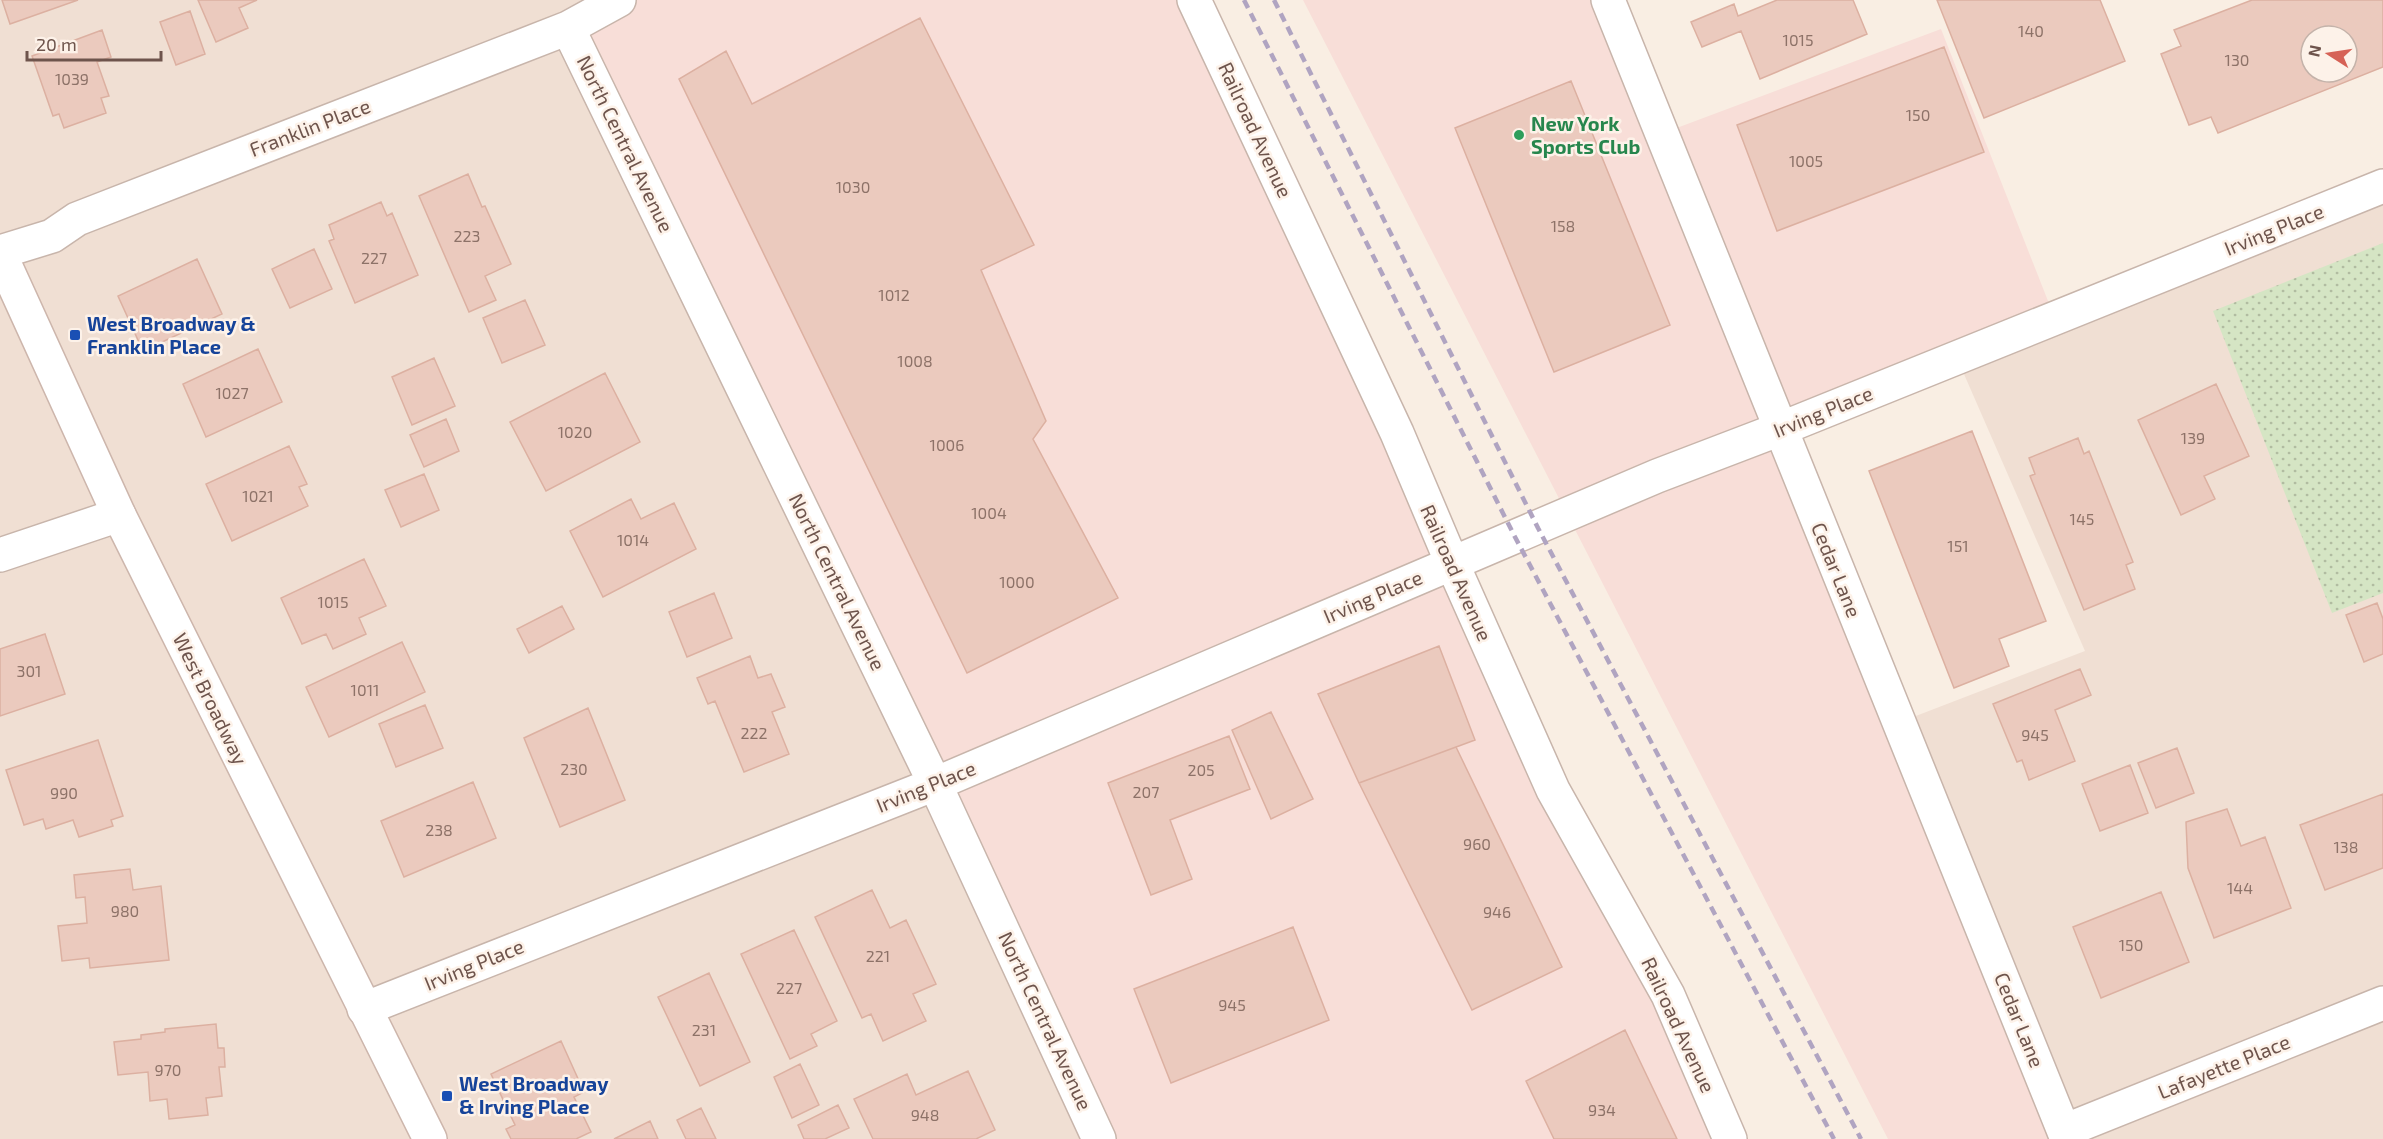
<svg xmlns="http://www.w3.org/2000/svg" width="2383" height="1139" viewBox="0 0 2383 1139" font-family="'Exo 2',sans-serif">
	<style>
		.residential { fill: #f0dfd3 }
		.commercial { fill: #f8ded8 }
		.grass { fill: url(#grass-dots) }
		.building { fill: #ebcabe; stroke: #dcb0a1; stroke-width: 1.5; fill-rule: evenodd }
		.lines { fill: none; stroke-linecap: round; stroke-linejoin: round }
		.street-casing { stroke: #c8b5ab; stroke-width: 36 }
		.secondary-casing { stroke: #cdb6ac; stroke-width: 36 }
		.street { stroke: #fff; stroke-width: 33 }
		.secondary { stroke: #fff; stroke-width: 33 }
		.rail { stroke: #b0a4c1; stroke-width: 4.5; stroke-dasharray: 9 6; stroke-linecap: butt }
		.leisure-dot { fill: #2e9e5b; stroke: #fdf2e9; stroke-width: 2 }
		.transit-dot { fill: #1a4fb4; stroke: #fdf2e9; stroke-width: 2 }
		.labels { text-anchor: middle; stroke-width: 5; stroke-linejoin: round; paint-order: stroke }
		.number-label { font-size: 16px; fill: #8d7268 }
		.leisure-label { font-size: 20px; font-weight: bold; fill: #27864d; stroke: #fdf2e9; text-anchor: start }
		.street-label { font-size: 20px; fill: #6e544c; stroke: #fdf2e9 }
		.transit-label { font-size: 20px; font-weight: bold; fill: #164399; stroke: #fdf2e9; text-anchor: start }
	</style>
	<defs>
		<pattern id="grass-dots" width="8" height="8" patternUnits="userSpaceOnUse" patternTransform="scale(1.5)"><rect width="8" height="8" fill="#d5e5c4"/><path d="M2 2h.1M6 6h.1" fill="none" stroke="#b1bca1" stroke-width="1.8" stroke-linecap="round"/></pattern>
	</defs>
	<rect width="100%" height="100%" fill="#f9eee3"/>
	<path class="residential" d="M0,0H635L1742,1139H0Z
		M2383,201V1139H2069L1895,724L2085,651L1960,365Z"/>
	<path class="commercial" d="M635,0H1196L1668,995L1742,1139H1091L568,28Z
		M1303,0H1612L1666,132L1941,29L2059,329L1773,431L2069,1139H1888Z"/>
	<path class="grass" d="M2383,243V593L2332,613L2213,311Z"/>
	<path class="building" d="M2,0H78L10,24Z
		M198,0H257L239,8L248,28L216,42Z
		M1777,0H1853L1867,34L1760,79L1741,31L1702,47L1691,22L1734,4L1738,16Z
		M1937,0H2100L2125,61L1984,118Z
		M2252,0H2383V67L2218,133L2211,117L2189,125L2161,54L2181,46L2174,30ZM2311,36H2347V72H2311Z
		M190,11L205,54L176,65L160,22Z
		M920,18L1034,245L981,270L1046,421L1033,439L1118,598L967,673L679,79L726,51L752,104Z
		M102,30L111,57L97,62L109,96L101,98L106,113L64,128L59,114L53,116L32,56Z
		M1944,47L1984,152L1777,231L1737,125Z
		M1571,81L1670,325L1554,372L1455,128Z
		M468,174L482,207L485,206L511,264L485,276L496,300L469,312L419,196Z
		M381,202L387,216L392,213L418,275L355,303L329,241L334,239L329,225Z
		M314,249L332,289L290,308L272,269Z
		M197,259L222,314L143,351L118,296Z
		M525,300L545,345L502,363L483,318Z
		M258,349L282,402L206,437L183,384Z
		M434,358L455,406L412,425L392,377Z
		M605,373L640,442L546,491L510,422Z
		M2216,384L2249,456L2204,476L2215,499L2181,515L2138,420Z
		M446,419L459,451L424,467L410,435Z
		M1972,431L2046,621L1999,639L2009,666L1954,688L1869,471Z
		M2078,438L2084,454L2089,451L2133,562L2126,565L2135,589L2084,610L2030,476L2035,474L2029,458Z
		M289,446L307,484L299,487L308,506L232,541L206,484Z
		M424,474L439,510L401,527L385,490Z
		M631,499L641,519L674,503L696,549L603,597L570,531Z
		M364,559L386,606L359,618L366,634L333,649L326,634L302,644L281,598Z
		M714,593L732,638L687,657L669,612Z
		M2377,603L2383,619V654L2364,662L2346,615Z
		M562,606L574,629L529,653L517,629Z
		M45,634L65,694L0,716V649Z
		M402,642L425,692L329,737L306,687Z
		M1439,646L1475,740L1359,783L1318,694Z
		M750,656L758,678L771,674L785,707L772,712L789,754L744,772L715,701L708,704L697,678Z
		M2080,669L2091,695L2055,710L2075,761L2029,780L2022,760L2017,762L1993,704Z
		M425,705L443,748L396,767L379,724Z
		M588,708L625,800L560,827L524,738Z
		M1271,712L1313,799L1271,819L1232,730Z
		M1229,736L1250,789L1170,820L1192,879L1151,895L1108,783Z
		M98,740L123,816L111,820L113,826L79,837L73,820L46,829L43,819L24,825L6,770Z
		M1456,747L1562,967L1472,1010L1359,783Z
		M2177,748L2194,793L2156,808L2138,763Z
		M2130,765L2148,813L2100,831L2082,784Z
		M473,782L496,838L404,877L381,821Z
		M2383,794V868L2325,890L2300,825Z
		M2227,809L2241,846L2265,837L2291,908L2214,938L2188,868L2186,822Z
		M130,869L133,890L161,886L169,960L90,968L89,958L62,961L58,926L87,923L85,897L76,898L74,875Z
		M872,890L890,928L906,920L936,984L913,994L926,1021L883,1041L871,1014L862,1018L815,917Z
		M2161,892L2189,962L2101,998L2073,927Z
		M1293,927L1329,1020L1171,1083L1134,989Z
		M794,930L837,1021L811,1034L817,1046L790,1059L741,954Z
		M709,973L750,1062L700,1086L658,997Z
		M216,1024L218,1048H224L225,1067H219L222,1096L206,1098L208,1115L169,1119L167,1099L150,1101L148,1072L118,1075L114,1042L141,1039V1035L165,1032V1029Z
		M1625,1030L1677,1139H1554L1526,1081Z
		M561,1041L584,1092L574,1097L591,1132L576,1139H511L506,1129L515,1125L491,1074Z
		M800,1064L819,1105L792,1118L774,1077Z
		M968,1071L995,1130L976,1139H873L854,1099L907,1074L916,1095Z
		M838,1105L849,1128L825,1139H804L798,1125Z
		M701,1108L716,1139H686L677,1120Z
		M650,1121L658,1139H614Z"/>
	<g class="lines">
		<g class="street-casing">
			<path id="street" d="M1194,0L1397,433L1452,563L1553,790L1668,995L1730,1139
				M1608,0L2067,1139
				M568,28L935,784L1099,1139
				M0,252L52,236L77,219L568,28L619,0
				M0,555L119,515
				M364,1009L935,784L1657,476L1780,429L2383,186
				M2064,1131L2383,1003"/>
		</g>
		<g class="secondary-casing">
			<path id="secondary" d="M0,254L119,515L430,1139"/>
		</g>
		<use href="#street" class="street"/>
		<use href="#secondary" class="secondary"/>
		<path class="rail" d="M1244,0L1515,537L1834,1139
			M1274,0L1538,528L1861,1139"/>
	</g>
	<circle class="leisure-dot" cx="1519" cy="135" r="6"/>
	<g class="transit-dot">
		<rect x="69" y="329" width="12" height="12" rx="3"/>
		<rect x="441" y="1090" width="12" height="12" rx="3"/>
	</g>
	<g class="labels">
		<g class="number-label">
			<text x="2031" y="37">140</text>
			<text x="1798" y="46">1015</text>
			<text x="2237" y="66">130</text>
			<text x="72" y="85">1039</text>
			<text x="1918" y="121">150</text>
			<text x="1806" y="167">1005</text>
			<text x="853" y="193">1030</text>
			<text x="1563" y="232">158</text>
			<text x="467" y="242">223</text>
			<text x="374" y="264">227</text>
			<text x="894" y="301">1012</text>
			<text x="915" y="367">1008</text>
			<text x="232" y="399">1027</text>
			<text x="575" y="438">1020</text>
			<text x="2193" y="444">139</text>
			<text x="947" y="451">1006</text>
			<text x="258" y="502">1021</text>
			<text x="989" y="519">1004</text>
			<text x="2082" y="525">145</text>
			<text x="633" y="546">1014</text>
			<text x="1958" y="552">151</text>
			<text x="1017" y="588">1000</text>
			<text x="333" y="608">1015</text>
			<text x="29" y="677">301</text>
			<text x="365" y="696">1011</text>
			<text x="754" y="739">222</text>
			<text x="2035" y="741">945</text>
			<text x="574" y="775">230</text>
			<text x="1201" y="776">205</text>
			<text x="1146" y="798">207</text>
			<text x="64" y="799">990</text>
			<text x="439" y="836">238</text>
			<text x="1477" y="850">960</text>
			<text x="2346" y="853">138</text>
			<text x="2240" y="894">144</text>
			<text x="125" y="917">980</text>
			<text x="1497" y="918">946</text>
			<text x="2131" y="951">150</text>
			<text x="878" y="962">221</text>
			<text x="789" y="994">227</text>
			<text x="1232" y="1011">945</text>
			<text x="704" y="1036">231</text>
			<text x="168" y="1076">970</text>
			<text x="1602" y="1116">934</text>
			<text x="925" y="1121">948</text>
		</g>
		<g class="leisure-label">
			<text x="1531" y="131">New York<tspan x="1531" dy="23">Sports Club</tspan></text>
		</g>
		<g class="street-label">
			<text transform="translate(310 128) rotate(-21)" y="7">Franklin Place</text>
			<text transform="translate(1255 130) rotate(65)" y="7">Railroad Avenue</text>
			<text transform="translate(625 144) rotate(64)" y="7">North Central Avenue</text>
			<text transform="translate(2274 230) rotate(-22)" y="7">Irving Place</text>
			<text transform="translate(1823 412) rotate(-22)" y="7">Irving Place</text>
			<text transform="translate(1836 570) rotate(68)" y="7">Cedar Lane</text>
			<text transform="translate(1456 573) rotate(66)" y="7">Railroad Avenue</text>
			<text transform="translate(837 582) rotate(64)" y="7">North Central Avenue</text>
			<text transform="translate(1373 597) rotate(-23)" y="7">Irving Place</text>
			<text transform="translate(210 699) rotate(64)" y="7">West Broadway</text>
			<text transform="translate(926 787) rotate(-22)" y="7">Irving Place</text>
			<text transform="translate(474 965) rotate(-22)" y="7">Irving Place</text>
			<text transform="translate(2019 1020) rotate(68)" y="7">Cedar Lane</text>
			<text transform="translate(1045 1021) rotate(65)" y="7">North Central Avenue</text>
			<text transform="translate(1678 1025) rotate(65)" y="7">Railroad Avenue</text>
			<text transform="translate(2224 1067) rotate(-22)" y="7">Lafayette Place</text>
		</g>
		<g class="transit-label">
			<text x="87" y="331">West Broadway &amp;<tspan x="87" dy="23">Franklin Place</tspan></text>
			<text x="459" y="1091">West Broadway<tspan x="459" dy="23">&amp; Irving Place</tspan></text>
		</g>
	</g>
	<g transform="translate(2329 54) rotate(282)"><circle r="28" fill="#fdf2e9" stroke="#c4b3aa" stroke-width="1.5"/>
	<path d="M0-4.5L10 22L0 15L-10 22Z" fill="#d66256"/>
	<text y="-9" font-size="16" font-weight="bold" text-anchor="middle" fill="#6e544c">N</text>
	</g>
	<path d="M27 51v9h134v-9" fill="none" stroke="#6e544c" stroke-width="3"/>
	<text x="36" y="51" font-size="18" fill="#6e544c" stroke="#fdf2e9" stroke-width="4.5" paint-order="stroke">20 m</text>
</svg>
